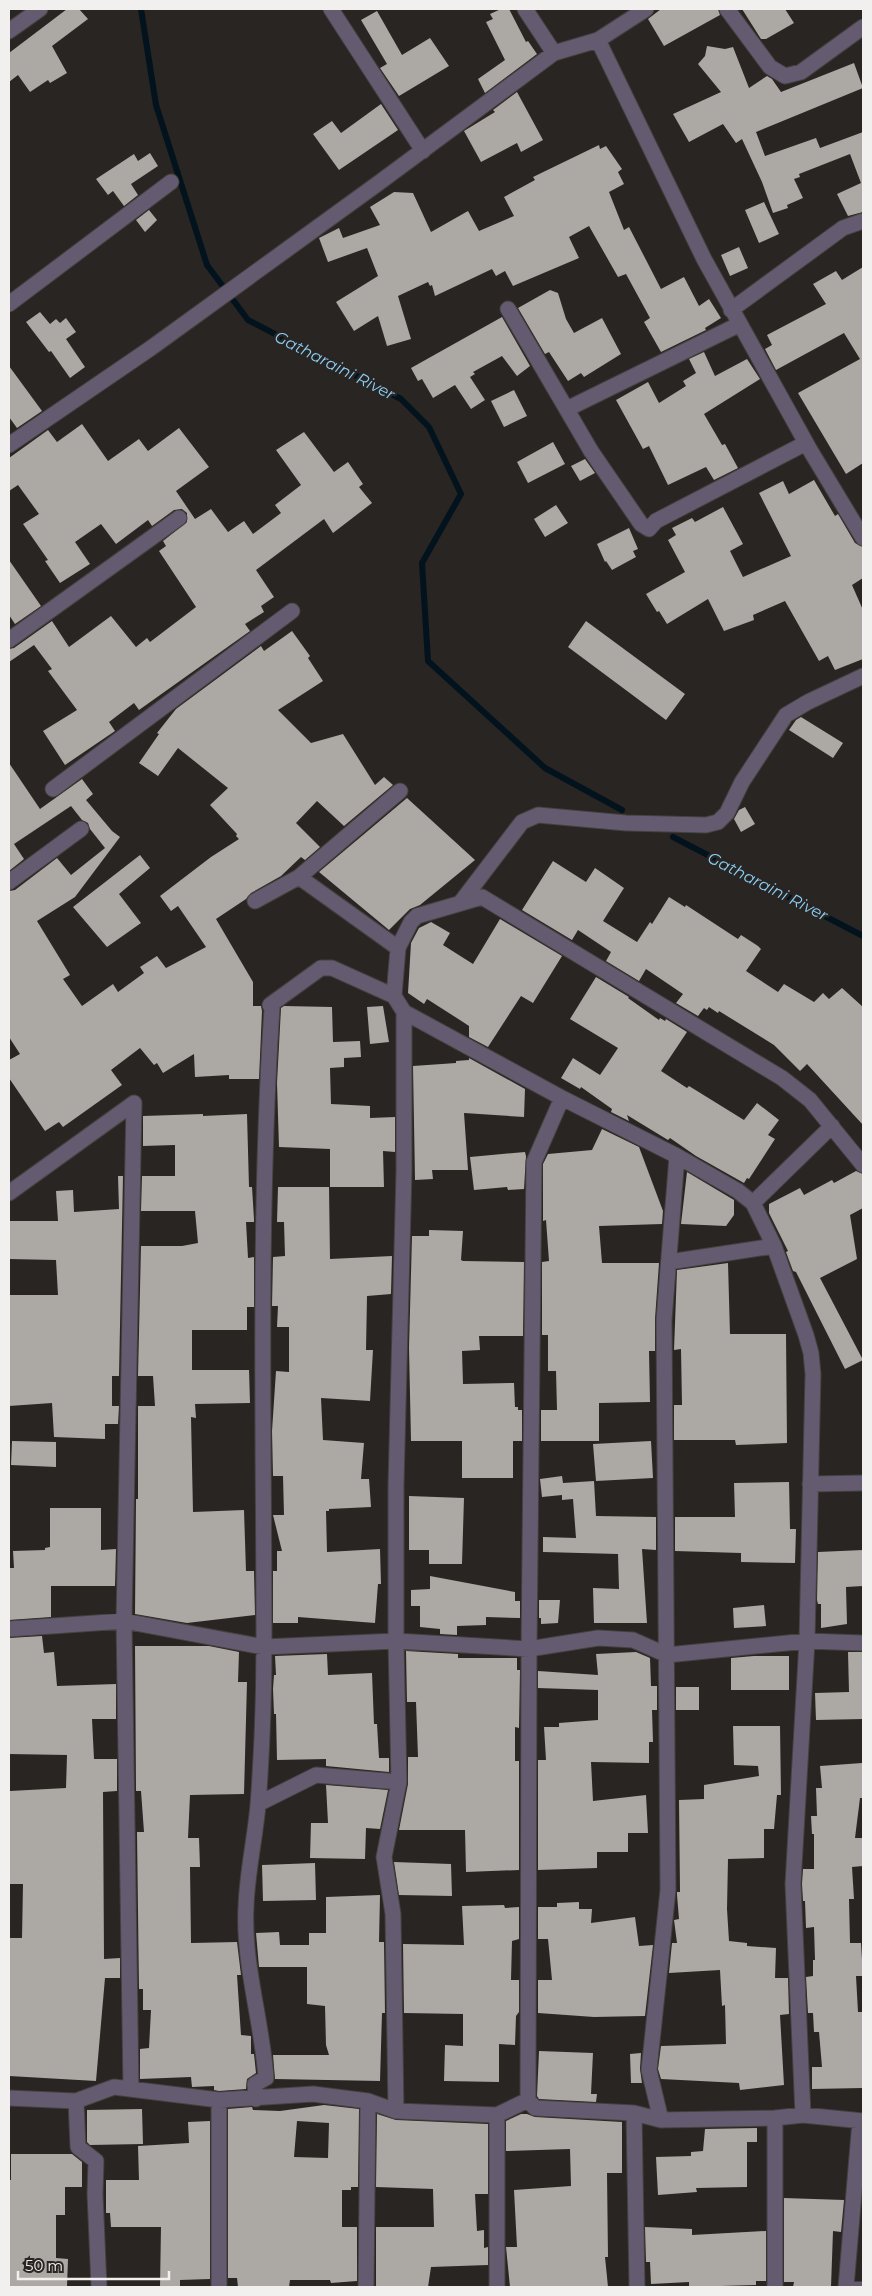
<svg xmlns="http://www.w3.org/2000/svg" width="872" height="2296" viewBox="0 0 872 2296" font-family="Montserrat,sans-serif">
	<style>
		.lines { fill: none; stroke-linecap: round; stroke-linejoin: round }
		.stream { stroke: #03131d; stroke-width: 6 }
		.building { fill: #aca8a4; fill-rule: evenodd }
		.lane-casing { stroke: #44413f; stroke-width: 12 }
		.street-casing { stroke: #44413f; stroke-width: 17 }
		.lane { stroke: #655b71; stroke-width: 10 }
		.street { stroke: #655b71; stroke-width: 15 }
		.labels { text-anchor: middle; stroke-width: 5; stroke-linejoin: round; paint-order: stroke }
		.water-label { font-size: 16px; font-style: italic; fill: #8ccff7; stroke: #282522 }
	</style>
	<rect width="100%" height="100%" fill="#282522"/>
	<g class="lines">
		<path class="stream" d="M141,9L156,105L207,265L248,320L401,399L429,427L461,494L422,563L428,661L545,768L622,810
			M673,837L863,936"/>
	</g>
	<path class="building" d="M67,9H79L88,19L52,46L67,73L50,83L48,80L30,92L18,75L9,82V53Z
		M501,9H509L526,42L528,41L537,54L485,93L478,79L505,60L486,22L493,19L490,14Z
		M661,9H718L720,15L664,46L648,19Z
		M742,9H785L794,23L766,39H761Z
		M377,11L402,55L430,38L449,66L399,96L380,68L387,64L361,20Z
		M707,46L725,49L733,47L749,88L767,76L772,79L781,92L854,63L863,88L756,132L765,156L816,138L820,148L863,132V212L848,216L837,194L861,183L850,154L799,174L800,177L794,179L803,198L787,205L788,208L773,213L762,182L742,139L736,143L723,124L689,142L673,114L721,92L698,64L705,56Z
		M517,92L543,140L521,152L517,143L481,162L464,131L495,112L493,110Z
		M381,104L398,130L339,170L313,134L332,121L341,133Z
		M599,145L600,149L606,146L622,169L618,172L624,184L609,192L624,230L629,227L661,289L684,277L699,306L709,299L721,318L705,328L706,330L661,352L644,322L650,318L626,274L618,277L589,226L569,237L579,258L513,286L505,271L496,276L492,269L435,296L432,285L430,286L428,282L398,296L411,339L387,346L378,316L354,331L336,302L378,276L367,248L328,262L319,238L339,228L343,238L380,225L370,207L394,192L413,193L431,232L468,211L479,231L514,216L504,197L535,180L533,177Z
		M150,153L158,166L131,184L138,195L124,206L113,191L108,195L96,179L134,154L138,161Z
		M764,202L779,234L759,243L745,210Z
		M149,210L157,220L145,232L136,220Z
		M739,247L748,268L730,276L721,255Z
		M863,267V463L846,474L798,393L860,359L844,333L776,370L765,349L772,345L767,335L826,304L813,284L836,271L842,280Z
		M550,290L558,293L566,319L574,333L602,318L621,354L584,377L581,373L568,381L549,352L545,354L518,308Z
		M40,312L50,324L56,319L60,323L66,318L76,332L66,339L85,367L70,378L51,351L49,352L26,322Z
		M502,317L530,366L517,376L502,356L473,372L475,374L470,377L485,400L471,409L455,385L433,398L422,379L418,381L411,368Z
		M704,352L715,376L747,359L760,379L704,414L722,445L725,444L738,468L714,480L706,467L668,485L649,446L643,449L616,400L648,382L659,403L686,386L683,381L696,373L689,359Z
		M9,366L42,411L17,428L9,417Z
		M514,390L527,416L504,427L491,401Z
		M82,424L108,461L139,439L148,451L179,428L209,467L176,491L195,519L211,509L228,532L244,521L253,534L281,513L275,505L301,485L276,450L304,432L334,472L348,462L363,484L359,487L372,503L333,533L324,519L256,570L274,597L261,606L264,612L245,624L250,631L139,710L134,703L109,722L115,731L65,765L43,731L77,710L48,671L52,669L34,645L9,662V649L14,648L52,621L69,647L111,616L136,647L147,638L150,642L196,607L159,551L166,546L163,541L187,522V513L182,509L174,510L152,526L148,520L116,544L101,524L75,542L90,564L60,583L45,561L48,560L23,524L39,514L18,485L9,491V458L48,430L57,442Z
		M553,442L565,464L528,483L517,462Z
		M585,459L595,473L580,481L571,466Z
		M814,480L835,516L838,514L855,543L863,547V578L852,585L863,610V659L835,670L828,656L819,661L785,601L753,615L754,620L724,631L708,599L667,624L659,611L657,612L646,594L685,572L668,540L676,535L672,528L692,518L695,522L723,507L743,544L730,551L743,577L791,556L759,493L783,481L789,494Z
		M556,505L568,523L545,537L534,519Z
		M629,528L638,549L633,551L636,557L612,570L606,561L605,562L597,544Z
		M9,560L41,606L15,624L9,615Z
		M586,621L685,694L666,720L568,647Z
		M292,631L310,656L308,658L323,681L278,710L311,743L343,734L375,785L384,777L393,785L344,826L317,801L296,823L320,847L305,860L301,857L281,876L251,893L246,899L216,919L253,982V1006H261L262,1011L259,1079H229V1075L195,1077L194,1054L163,1073L157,1063L154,1065L140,1048L111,1070L122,1085L63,1127L59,1122L45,1131L9,1078V1060L20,1054L9,1037V891L15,890L57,858L71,875L105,848L90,829L88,823L82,820L71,806L14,844L24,859L9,871V763L40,809L82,779L93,794L86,800L112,831L120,837L75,897L37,921L70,975L63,979L82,1006L113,984L118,992L144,973L140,967L157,956L166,968L206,947L178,906L171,911L160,896L211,857L239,839L236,836L237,834L210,805L228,788L178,748L158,776L139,763L159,734L157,733L176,709L261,646L264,651Z
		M801,717L843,743L833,758L789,730L796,720Z
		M407,798L475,860L420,905L410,909L389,930L319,872Z
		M745,807L755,824L741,832L734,819L739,810Z
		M140,855L150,868L119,894L141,923L107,947L73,907Z
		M553,861L586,882L595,868L624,888L603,921L637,942L650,922L652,924L669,897L685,907L686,905L738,939L741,935L758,946L761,949L746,971L778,992L784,984L814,1002L823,993L829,999L842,988L863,1007V1125L807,1064L800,1071L774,1045L719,1011L718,1013L709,1007L707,1010L704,1008L698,1016L676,1003L683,994L646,969L639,981L606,961L611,952L578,930L572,940L522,910Z
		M500,919L562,956L533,1003L521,996L488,1047L469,1037V1026L463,1022L427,999L424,1004L408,993L411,943L419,928L431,922L450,933L443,945L473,964Z
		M596,977L629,997L628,998L659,1020L660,1018L665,1021L666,1019L687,1032L661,1071L687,1088L689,1086L744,1120L757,1103L779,1120L768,1135L775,1139L749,1179L747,1178L744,1183L696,1156L670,1138L668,1140L627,1115L629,1121L611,1112L612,1109L581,1087L580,1089L561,1078L573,1058L600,1075L618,1048L570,1019Z
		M284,1006L332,1007L333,1042L360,1041L361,1057L344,1058V1067L330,1068L331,1104L370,1106V1118L395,1117V1152L383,1151L384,1187H330V1149L279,1147L277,1083L281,1008Z
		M383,1006L389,1042L370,1044L367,1007Z
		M469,1058L525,1089L524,1117L464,1113L468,1170H432L433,1179L415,1180L413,1066L456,1063V1061L469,1060Z
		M203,1114V1116L247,1114L249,1187H252L254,1219V1222H246L248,1258L254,1257V1307H247V1330H192V1370H249L250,1403L195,1404L196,1418L191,1417L193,1512L244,1510L246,1571H254L255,1615L187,1623L135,1614L136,1499H138V1406H155L153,1376H138L141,1246H182L198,1243L195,1211H141L142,1176H175V1145L143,1146V1116Z
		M602,1129L639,1147L663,1211L662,1224L599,1226L602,1263H659L655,1319V1351H649L650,1402L599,1403V1441H541V1410H557L556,1371H548V1335H542V1262L549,1261L546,1220L543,1221V1164L548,1154L592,1150Z
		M525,1152L526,1156L524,1189L508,1190L507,1187L474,1190L470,1157Z
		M856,1171L863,1174V1208L850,1215L857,1259L820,1278L863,1360L845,1369L796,1272L793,1271L786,1252L788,1251L769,1213V1204L800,1188L804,1195L832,1180L834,1183Z
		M687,1172L734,1200V1215L726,1226L681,1224Z
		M118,1176H123L119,1376H112V1406H119L118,1424H105V1439L54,1437L52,1403L9,1406V1295H58L56,1260L9,1259V1221H58L56,1191L73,1190L74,1212L119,1209Z
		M278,1187H329L330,1259L392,1256L391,1294L367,1296L366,1350H373L370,1401L321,1398L323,1440L364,1443L361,1479H369L371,1507L329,1509V1511H326L327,1552L380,1549L381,1584H378L375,1623L298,1617V1623H273V1571H277V1551H282L273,1515H284L283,1476H273L272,1431L276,1371L289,1372V1327H277L278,1306H272L273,1257L285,1256L284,1222H277Z
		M429,1230L463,1231L461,1260L463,1261L524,1262L523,1336H479L480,1350L462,1351L463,1384L514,1383L515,1407H518V1410H522V1441H513V1478H462V1441H411L409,1348L412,1236H429Z
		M728,1263L730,1334H786L787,1443L736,1445L735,1440H674V1405H682L681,1349L674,1350L677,1270Z
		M12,1441L56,1442V1467L11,1465Z
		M651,1441L653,1478L596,1481L593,1444Z
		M562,1476L563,1483L594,1481L596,1516L656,1517V1550L642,1549L647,1623H594L593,1588L619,1589L618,1554L543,1552V1537L576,1538L573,1499L562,1500V1495L542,1497L540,1479Z
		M789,1482L790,1529H796L795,1563L741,1562V1553L675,1551V1517H735L734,1483Z
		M409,1496L464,1498L462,1564H429V1550H409Z
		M50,1508H101V1550L116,1549L115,1586H51V1617L9,1620V1568H14L13,1551L45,1550V1548L50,1547Z
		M863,1550V1586L846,1587L847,1624L821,1628V1604H818L817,1600L818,1552Z
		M430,1576L515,1592V1601H520V1618L486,1617V1625L457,1626V1635L440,1634V1629L420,1627V1606H411V1590L430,1589Z
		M539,1600H560L558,1623L541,1624V1618H539Z
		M764,1605L766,1626L734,1628L733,1608Z
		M42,1636L44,1653L54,1652L57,1686L116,1684V1719H92L94,1759H117V1791L103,1792L104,1959L120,1958V1978H105L96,2081L9,2076V1938H22L23,1884H9L10,1791L66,1788L67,1755L9,1754V1638Z
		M135,1646H209L239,1652L238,1682H247L244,1794L190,1795L188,1838H199L200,1867H190L191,1943L237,1942L241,1975H237L241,2035L251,2036V2054H254L256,2073L247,2079L246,2089L219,2091L214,2090V2086L192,2087L191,2077L140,2079V2049L149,2048L151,2010H143V1989H139L137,1832H144L141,1791H136Z
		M406,1651L458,1654V1658H517V1670H520L519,1728L515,1727V1761H519V1870L466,1872L465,1830H399L408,1784V1757H418L416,1702H407Z
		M636,1652L650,1658L651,1686H657V1710H652L653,1742H649V1763L591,1762L593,1801L646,1795L648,1833H628V1852H597V1868L538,1870V1760H546L544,1727H559V1723L598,1720V1690L538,1688V1671L598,1675L596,1654Z
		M848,1652H863V1719L816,1720L815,1693L849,1692Z
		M327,1654L328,1675L372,1673L374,1724H377L379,1758H389V1772L326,1766V1759L277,1760L276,1714H274L273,1689L274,1675H276L275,1656Z
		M754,1656H789V1690H731V1658Z
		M676,1687H699V1710H676Z
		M733,1726H780L781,1795H777L774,1829H764V1858L728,1859L727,1909L729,1941L747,1943V1946L776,1948L775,1978H788L789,2014L780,2015L784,2085L740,2090L739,2083L661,2079L658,2069L661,2046L726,2044L725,2005L722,2006L720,1970L669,1973L672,1943H677L674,1920L679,1919L677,1895V1892H680L679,1800L704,1799V1785L759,1776L758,1766L734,1765Z
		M862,1763V1798H860L855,1838H863V1866L852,1867L854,1899H849L850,1943H861L863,1976H856L858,2012H863V2088L812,2089V2067H822L819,2032H814L813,2013H808L806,1977L813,1976V1960H815L814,1927L806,1928L805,1901H803L802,1884L803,1869H814V1834H812L811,1816H817L816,1788H822L820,1766Z
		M326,1785L388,1790L380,1829L366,1828L365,1859L310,1858L311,1823H328Z
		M394,1862L451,1864L452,1896L399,1895Z
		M315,1863L316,1900L263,1901L262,1865Z
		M380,1895L379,1942H384L385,2013H382L380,2081L275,2079L273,2055H329L326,2045L325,2006L307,2004V1967H259L256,1933L279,1932L280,1945H309V1933H326V1897Z
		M579,1902V1909H592L591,1923L635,1917L639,1946L653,1945L645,2016L594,2017L538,2013V1980H552L548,1939H538V1907H557V1903Z
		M504,1905L505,1908L519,1907V1939L512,1941L511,1980H519V2012L516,2016L515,2045L499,2044V2082L444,2081L445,2045L463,2046V2014L404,2013L403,1944L464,1945L462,1906Z
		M539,2051L593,2053L591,2094H597L596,2102L539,2099L537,2096Z
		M641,2053L640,2069L642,2083H631L630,2054Z
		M324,2105L359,2109L358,2187H351V2190H342V2227H357V2281L331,2283L330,2280H290L289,2287H238L237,2278H228V2109L252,2107L253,2110L280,2111ZM297,2121L329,2123L328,2158L294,2157Z
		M142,2109L143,2144L90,2145L87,2142V2110Z
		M377,2114L396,2120L488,2124V2194H475L477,2231L484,2230V2248L488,2247V2265L431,2267L428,2287H376V2227H434L433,2189L376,2187Z
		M521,2114H527L535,2117L622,2122V2173H607L608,2257H605L608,2287H510L506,2247H517L514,2190L571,2186L570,2149L506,2151V2121Z
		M210,2121V2279L180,2280V2287H160L161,2227H111L110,2213H106V2180H139L138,2146L189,2143L188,2122Z
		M757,2128V2142H747V2187L696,2188L697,2192L658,2195L656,2157L691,2156V2152L703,2151L705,2129Z
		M11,2154H72L82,2162V2187H65V2215H56V2258L68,2259L67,2287H9V2180H11Z
		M784,2198L844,2200L841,2232L833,2231L831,2287H793L794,2282H784Z
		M645,2227L692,2229V2235L766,2231V2281H756V2285L721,2286V2287H689V2282L651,2284L650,2262H646Z"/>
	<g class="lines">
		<g class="lane-casing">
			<path id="lane" d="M846,2287H863"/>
		</g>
		<g class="street-casing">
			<path id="street" d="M331,9L423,151
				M525,9L554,53
				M727,9L770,67L785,76L801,72L863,27
				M9,31L40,9
				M598,40L704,259L810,450L863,538
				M9,304L171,182
				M508,309L591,451L641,524L649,529L656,521L806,443
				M731,310L843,228L863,221
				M567,409L740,324
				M9,445L151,348L380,182L554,53L598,40L646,9
				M9,640L179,518
				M53,789L292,611
				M299,877L398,948
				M9,882L81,829
				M255,901L299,877L400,791
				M461,902L522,822L538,815L626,823L706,825L718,822L727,813L742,782L786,715L808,702L863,676
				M677,1156L738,1191L753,1203L774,1246L806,1335L811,1353L813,1374L807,1641L793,1884L803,2115
				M9,1193L134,1103
				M753,1203L832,1126
				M669,1262L774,1246
				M810,1484L863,1483
				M9,1629L124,1621L264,1647L396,1641L529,1649L598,1638L633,1640L667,1655L807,1641L863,1643
				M258,1804L316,1775L399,1782
				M131,2089L124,1621L134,1103
				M9,2098L76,2101L114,2087L219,2100L313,2094L368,2101L396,2111L497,2115L528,2100L535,2108L634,2113L661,2120L775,2118L803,2115L863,2121
				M256,2099L255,2084L266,2078C262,2021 243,1964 246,1907C247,1873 255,1839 258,1805C262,1752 264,1697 264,1644C264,1432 258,1219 272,1008L270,1005L321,968H332L394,996
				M219,2100V2287
				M528,2100L529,1649L534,1162L562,1098
				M76,2101L78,2147L96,2161L95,2194L99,2287
				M396,2111L393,1914L384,1857L399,1782L396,1641V1485L404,1171V1012
				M634,2113L637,2287
				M661,2120L649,2070L668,1890L664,1320L677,1156L562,1098L404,1012L394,996L398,948L411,922L417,916L482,897L782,1078L810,1100L863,1165
				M366,2287L368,2101
				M497,2287V2115
				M775,2287V2118
				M846,2287L860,2121"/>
		</g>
		<use href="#lane" class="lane"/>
		<use href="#street" class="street"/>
	</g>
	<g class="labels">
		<g class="water-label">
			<text transform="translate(335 365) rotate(27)" y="6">Gatharaini River</text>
			<text transform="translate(768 886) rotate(27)" y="6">Gatharaini River</text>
		</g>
	</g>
	<rect width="872" height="2296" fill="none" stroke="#f2f0ee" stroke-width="20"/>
	<path d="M18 2271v8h151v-8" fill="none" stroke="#f2f0ee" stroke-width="2.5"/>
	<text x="25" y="2271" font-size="15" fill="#f2f0ee" stroke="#282522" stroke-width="4" paint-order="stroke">50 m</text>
</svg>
